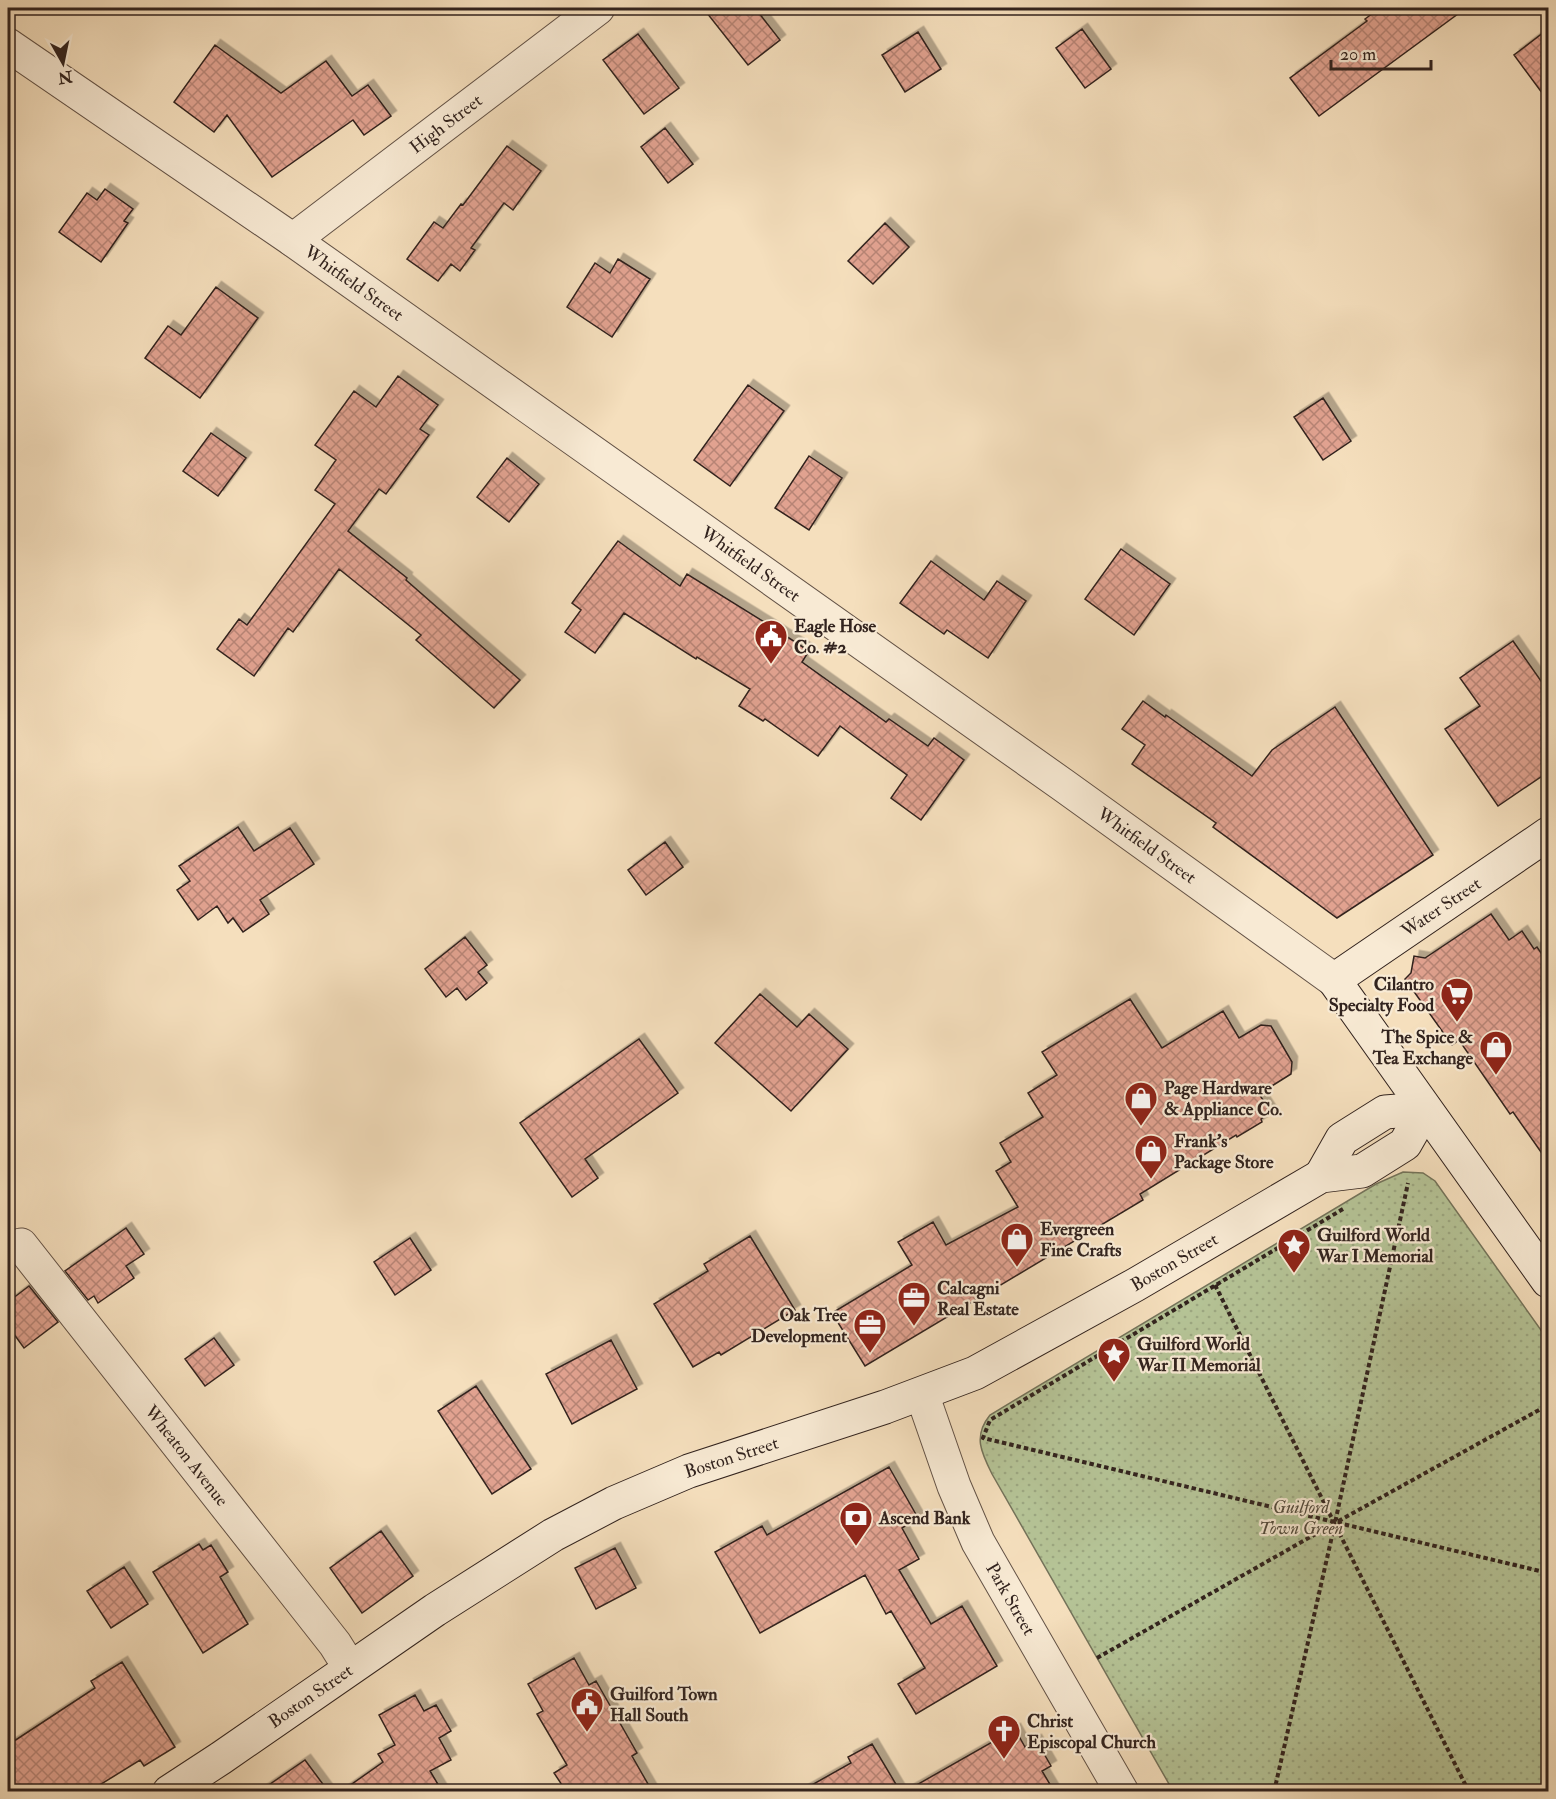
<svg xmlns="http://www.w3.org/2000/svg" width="1556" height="1799" viewBox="0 0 1556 1799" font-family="'IM FELL Double Pica',serif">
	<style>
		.park { fill: url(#park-dots); stroke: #74735a; stroke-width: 1.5 }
		.building { fill: url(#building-cross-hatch); stroke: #32231e; stroke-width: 1.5; filter: url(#shadow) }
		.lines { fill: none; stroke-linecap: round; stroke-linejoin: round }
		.minor-casing { stroke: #635246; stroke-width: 35 }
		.tertiary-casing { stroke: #635246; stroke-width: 35 }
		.secondary-casing { stroke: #32231e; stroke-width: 35 }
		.path { stroke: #32231e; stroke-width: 4; stroke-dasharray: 4.5 3; stroke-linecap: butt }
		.minor { stroke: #f8ead4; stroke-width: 33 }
		.tertiary { stroke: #f8ead4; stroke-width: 33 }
		.secondary { stroke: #f8ead4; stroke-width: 33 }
		.labels { text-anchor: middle; stroke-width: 4.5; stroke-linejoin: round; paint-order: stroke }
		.street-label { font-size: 18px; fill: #32231e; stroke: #f8ead4 }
		.poi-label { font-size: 18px; font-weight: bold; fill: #32231e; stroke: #f8ead4; text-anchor: start }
		.park-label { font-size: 18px; font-style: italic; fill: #534b3c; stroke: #f8ead4 }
	</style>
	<defs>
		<pattern id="park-dots" width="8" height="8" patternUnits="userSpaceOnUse" patternTransform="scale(1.5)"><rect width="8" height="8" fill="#b5c396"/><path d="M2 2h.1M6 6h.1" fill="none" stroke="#9ca781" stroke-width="1.8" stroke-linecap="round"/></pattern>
		<pattern id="building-cross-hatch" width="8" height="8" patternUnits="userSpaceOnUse" patternTransform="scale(1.5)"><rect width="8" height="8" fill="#e1a290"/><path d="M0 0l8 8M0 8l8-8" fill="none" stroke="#b78475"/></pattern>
		<filter id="shadow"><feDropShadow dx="5.5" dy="-5.5" stdDeviation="0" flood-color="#0004"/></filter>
	</defs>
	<rect width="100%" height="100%" fill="#f5dfbd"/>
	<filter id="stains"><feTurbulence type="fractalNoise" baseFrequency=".00333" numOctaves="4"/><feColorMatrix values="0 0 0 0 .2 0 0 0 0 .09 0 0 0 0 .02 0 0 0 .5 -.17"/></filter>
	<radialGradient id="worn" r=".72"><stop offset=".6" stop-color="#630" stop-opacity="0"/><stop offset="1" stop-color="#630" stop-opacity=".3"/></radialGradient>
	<path class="park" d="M1403,1172L1423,1173L1435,1181L1548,1340V1791H1173L992,1474C981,1452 973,1436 990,1415L1376,1184Z"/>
	<path class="building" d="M703,8H755L780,40L748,65Z
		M1380,8H1466L1319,116L1290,78L1367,21L1365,19Z
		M1082,29L1111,69L1085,88L1056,48Z
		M1548,29V101L1514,55Z
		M918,32L941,69L905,92L882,55Z
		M638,34L679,88L644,114L603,60Z
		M215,45L281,93L326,61L352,96L368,85L391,116L364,135L353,120L272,177L227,115L214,132L174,102Z
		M665,128L693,164L668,183L641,147Z
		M507,146L541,171L513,210L504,203L471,248L475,250L460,271L451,264L438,281L407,259L434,222L443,228L461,204L463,205Z
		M105,189L133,209L124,221L128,223L101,262L59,232L87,193L97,200Z
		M885,223L909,247L873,284L848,261Z
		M618,259L650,279L612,337L567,307L595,263L610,273Z
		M216,287L258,318L200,398L145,358L168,326L181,335Z
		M398,376L438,405L420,429L429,435L386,494L379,489L348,531L407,578L406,580L520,680L494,708L416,640L421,635L339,569L293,632L288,628L254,676L217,649L239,619L247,625L335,504L315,490L336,460L315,445L354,391L376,407Z
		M748,385L784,411L730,486L694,460Z
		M1323,398L1351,441L1323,460L1294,417Z
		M211,433L246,458L218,496L183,471Z
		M809,456L842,478L809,530L775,508Z
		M507,458L539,484L509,522L477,497Z
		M618,541L680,586L687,574L769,625L809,651L802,662L886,722L889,719L928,746L934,738L964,760L921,820L891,798L907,775L840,726L818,756L765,719L763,721L739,706L750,689L697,657L696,659L624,613L595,653L565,632L581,610L572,603Z
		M1121,549L1170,584L1134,635L1085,599Z
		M931,561L984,600L997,581L1026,601L988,658L947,630L944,634L900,603Z
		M1513,641L1548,691V772L1498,806L1445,729L1480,706L1460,678Z
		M1143,701L1165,717L1166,715L1252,776L1272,750L1335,707L1433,855L1337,918L1213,827L1216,823L1132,764L1145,745L1122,729Z
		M238,827L254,851L290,828L314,864L260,900L269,914L243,932L233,918L228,923L217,906L198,920L177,890L190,881L179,866Z
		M665,842L683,867L646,895L628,870Z
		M1491,914L1509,940L1522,931L1534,949L1537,947L1548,963V1162L1513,1112L1510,1114L1459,1040L1452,1045L1405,979L1411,973L1414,956L1425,958Z
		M465,937L487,965L478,972L487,983L466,1000L457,988L446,997L425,969Z
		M760,994L797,1027L809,1014L848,1049L791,1111L715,1043Z
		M1130,999L1162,1048L1223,1011L1239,1038L1261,1025L1271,1026L1292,1062L1291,1074L1259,1094L1271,1112L1261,1119L1262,1122L1237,1137L1236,1135L1140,1194L1143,1200L865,1366L832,1313L912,1265L898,1242L933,1222L946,1245L1018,1207L996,1171L1011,1162L1000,1143L1043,1117L1028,1093L1057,1075L1042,1052Z
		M639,1039L678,1093L585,1159L598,1178L572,1197L520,1123Z
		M126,1228L144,1254L126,1266L134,1278L98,1303L94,1296L88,1300L65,1271Z
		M750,1236L795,1310L721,1355L719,1352L693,1367L654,1304L708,1271L704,1264Z
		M410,1238L431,1270L395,1295L374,1262Z
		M29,1286L58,1322L24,1348L8,1326V1302Z
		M214,1338L234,1365L205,1386L185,1359Z
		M611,1340L637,1389L572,1424L546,1374Z
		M476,1386L531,1469L492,1494L438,1411Z
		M889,1467L918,1518L902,1528L919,1559L899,1570L931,1624L962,1606L997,1666L916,1714L898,1684L925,1668L891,1611L886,1614L865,1575L760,1633L715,1552L762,1526L767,1535Z
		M381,1531L413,1576L362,1613L330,1568Z
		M199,1544L203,1550L211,1545L228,1572L220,1577L248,1624L203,1653L153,1572Z
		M615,1548L636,1588L596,1609L575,1568Z
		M124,1567L148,1604L111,1628L87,1591Z
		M574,1658L589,1685L596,1681L637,1753L632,1756L652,1791H566L554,1773L567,1765L537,1714L543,1711L528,1684Z
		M122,1662L175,1747L144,1766L140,1760L90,1791H8V1745L95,1688L91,1681Z
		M415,1695L424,1711L436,1705L451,1731L439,1738L451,1760L430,1771L442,1791H342L383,1762L378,1754L395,1745L379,1715Z
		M1015,1729L1025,1747L1036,1740L1051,1766L1042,1771L1054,1791H906Z
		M872,1744L900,1791H801L851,1763L848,1757Z
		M305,1760L328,1791H260Z"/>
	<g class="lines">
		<g class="minor-casing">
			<g id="minor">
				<path id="s1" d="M8,45L293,240L1063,785L1334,980"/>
				<path id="s2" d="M293,240L598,8"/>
				<path id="s3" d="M21,1245L335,1644L350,1668"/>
			</g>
		</g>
		<g class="tertiary-casing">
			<g id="tertiary">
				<path id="s4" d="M922,1394L954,1486L978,1542L1122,1792"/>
			</g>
		</g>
		<g class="secondary-casing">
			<g id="secondary">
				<path d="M1548,834L1334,980L1548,1281"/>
				<path d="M1321,1176L1342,1139L1385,1112L1425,1109"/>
				<path id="s5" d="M169,1792L221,1758L435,1610L553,1535L614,1503L689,1471L885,1407L975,1373L1135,1285L1321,1176L1362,1171L1405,1144L1425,1109"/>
			</g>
		</g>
		<path class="path" d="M1343,1209L990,1420L983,1438L1548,1573
			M1215,1285L1469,1792
			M1097,1658L1335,1523L1548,1405
			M1274,1792L1335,1523L1408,1183"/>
		<use href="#minor" class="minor"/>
		<use href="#tertiary" class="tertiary"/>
		<use href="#secondary" class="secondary"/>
	</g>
	<defs>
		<g id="civic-pin" transform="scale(1.725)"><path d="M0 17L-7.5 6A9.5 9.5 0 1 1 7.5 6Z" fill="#8f2418" stroke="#f8ead4"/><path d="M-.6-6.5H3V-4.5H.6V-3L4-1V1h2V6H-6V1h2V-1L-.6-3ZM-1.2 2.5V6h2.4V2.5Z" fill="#fff"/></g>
		<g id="supermarket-pin" transform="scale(1.725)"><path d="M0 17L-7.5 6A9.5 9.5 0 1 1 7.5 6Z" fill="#8f2418" stroke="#f8ead4"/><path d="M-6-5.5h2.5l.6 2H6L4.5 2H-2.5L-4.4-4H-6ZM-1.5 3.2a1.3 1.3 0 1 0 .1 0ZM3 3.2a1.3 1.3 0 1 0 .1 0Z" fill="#fff"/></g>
		<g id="shop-pin" transform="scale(1.725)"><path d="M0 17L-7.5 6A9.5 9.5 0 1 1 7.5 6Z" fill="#8f2418" stroke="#f8ead4"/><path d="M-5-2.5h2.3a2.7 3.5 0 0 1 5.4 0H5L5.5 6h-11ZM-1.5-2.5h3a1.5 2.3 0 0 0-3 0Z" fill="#fff"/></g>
		<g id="sight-pin" transform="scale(1.725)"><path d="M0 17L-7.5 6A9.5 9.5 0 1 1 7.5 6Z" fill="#8f2418" stroke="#f8ead4"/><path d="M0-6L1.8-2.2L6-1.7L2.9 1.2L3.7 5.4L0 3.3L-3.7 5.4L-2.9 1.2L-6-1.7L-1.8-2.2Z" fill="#fff"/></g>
		<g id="office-pin" transform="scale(1.725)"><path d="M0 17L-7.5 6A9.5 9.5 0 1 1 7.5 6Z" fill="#8f2418" stroke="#f8ead4"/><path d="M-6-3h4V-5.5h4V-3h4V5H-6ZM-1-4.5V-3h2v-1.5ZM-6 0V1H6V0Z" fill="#fff"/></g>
		<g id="bank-pin" transform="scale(1.725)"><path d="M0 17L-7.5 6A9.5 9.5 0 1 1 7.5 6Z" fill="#8f2418" stroke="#f8ead4"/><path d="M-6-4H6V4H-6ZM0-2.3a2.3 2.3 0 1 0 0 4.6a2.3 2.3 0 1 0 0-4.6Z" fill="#fff"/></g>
		<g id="church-pin" transform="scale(1.725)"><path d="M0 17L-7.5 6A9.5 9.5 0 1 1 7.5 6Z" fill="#8f2418" stroke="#f8ead4"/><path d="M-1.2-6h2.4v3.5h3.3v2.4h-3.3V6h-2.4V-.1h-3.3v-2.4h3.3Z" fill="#fff"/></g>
	</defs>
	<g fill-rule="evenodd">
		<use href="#civic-pin" x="771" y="636"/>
		<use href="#supermarket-pin" x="1457" y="994"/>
		<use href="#shop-pin" x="1496" y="1047"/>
		<use href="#shop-pin" x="1141" y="1098"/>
		<use href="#shop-pin" x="1151" y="1151"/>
		<use href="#shop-pin" x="1017" y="1239"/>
		<use href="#sight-pin" x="1294" y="1245"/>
		<use href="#office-pin" x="914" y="1298"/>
		<use href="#office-pin" x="870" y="1325"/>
		<use href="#sight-pin" x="1114" y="1354"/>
		<use href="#bank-pin" x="856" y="1518"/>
		<use href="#civic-pin" x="587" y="1704"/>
		<use href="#church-pin" x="1004" y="1731"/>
	</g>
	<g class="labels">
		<g class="street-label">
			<text dy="6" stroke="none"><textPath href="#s2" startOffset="192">High Street</textPath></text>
			<text dy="6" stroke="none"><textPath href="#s1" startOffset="420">Whitfield Street</textPath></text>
			<text dy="6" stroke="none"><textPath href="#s1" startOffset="906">Whitfield Street</textPath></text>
			<text dy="6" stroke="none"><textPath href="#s1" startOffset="1392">Whitfield Street</textPath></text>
			<text transform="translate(1441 907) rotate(-34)" y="6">Water Street</text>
			<text dy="6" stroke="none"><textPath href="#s5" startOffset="1143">Boston Street</textPath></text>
			<text dy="6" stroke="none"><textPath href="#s3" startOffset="268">Wheaton Avenue</textPath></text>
			<text dy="6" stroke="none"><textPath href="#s5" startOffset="657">Boston Street</textPath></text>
			<text dy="6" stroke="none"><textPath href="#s4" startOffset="224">Park Street</textPath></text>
			<text dy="6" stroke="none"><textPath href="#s5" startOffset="171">Boston Street</textPath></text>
		</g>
		<g class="poi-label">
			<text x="794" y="632">Eagle Hose<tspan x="794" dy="21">Co. #2</tspan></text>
			<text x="1434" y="990" text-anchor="end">Cilantro<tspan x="1434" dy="21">Specialty Food</tspan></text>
			<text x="1473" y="1043" text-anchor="end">The Spice &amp;<tspan x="1473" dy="21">Tea Exchange</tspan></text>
			<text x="1164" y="1094">Page Hardware<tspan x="1164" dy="21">&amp; Appliance Co.</tspan></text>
			<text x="1174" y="1147">Frank's<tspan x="1174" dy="21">Package Store</tspan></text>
			<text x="1040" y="1235">Evergreen<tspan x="1040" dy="21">Fine Crafts</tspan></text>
			<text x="1317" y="1241">Guilford World<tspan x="1317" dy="21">War I Memorial</tspan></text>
			<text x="937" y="1294">Calcagni<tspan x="937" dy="21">Real Estate</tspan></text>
			<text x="847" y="1321" text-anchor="end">Oak Tree<tspan x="847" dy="21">Development</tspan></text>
			<text x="1137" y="1350">Guilford World<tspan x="1137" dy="21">War II Memorial</tspan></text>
			<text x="879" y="1524">Ascend Bank</text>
			<text x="610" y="1700">Guilford Town<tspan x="610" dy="21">Hall South</tspan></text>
			<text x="1027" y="1727">Christ<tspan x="1027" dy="21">Episcopal Church</tspan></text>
		</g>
		<g class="park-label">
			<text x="1301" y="1513">Guilford<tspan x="1301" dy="21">Town Green</tspan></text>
		</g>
	</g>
	<rect width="1556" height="1799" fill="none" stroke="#f5dfbd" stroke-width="30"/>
	<rect x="9" y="9" width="1538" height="1781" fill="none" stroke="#32231e" stroke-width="3"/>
	<rect x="15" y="15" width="1526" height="1769" fill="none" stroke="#32231e" stroke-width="1.5"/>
	<g transform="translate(63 63) rotate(171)" stroke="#f8ead4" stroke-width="4.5" paint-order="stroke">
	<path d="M0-4.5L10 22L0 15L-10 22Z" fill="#32231e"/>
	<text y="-9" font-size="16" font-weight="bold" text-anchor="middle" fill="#32231e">N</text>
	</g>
	<path d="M1331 60v9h100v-9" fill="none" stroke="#32231e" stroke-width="3"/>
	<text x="1340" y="60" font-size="18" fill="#32231e" stroke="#f8ead4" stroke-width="4.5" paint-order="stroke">20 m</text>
	<rect width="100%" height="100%" filter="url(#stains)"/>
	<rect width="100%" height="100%" fill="url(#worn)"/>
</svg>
